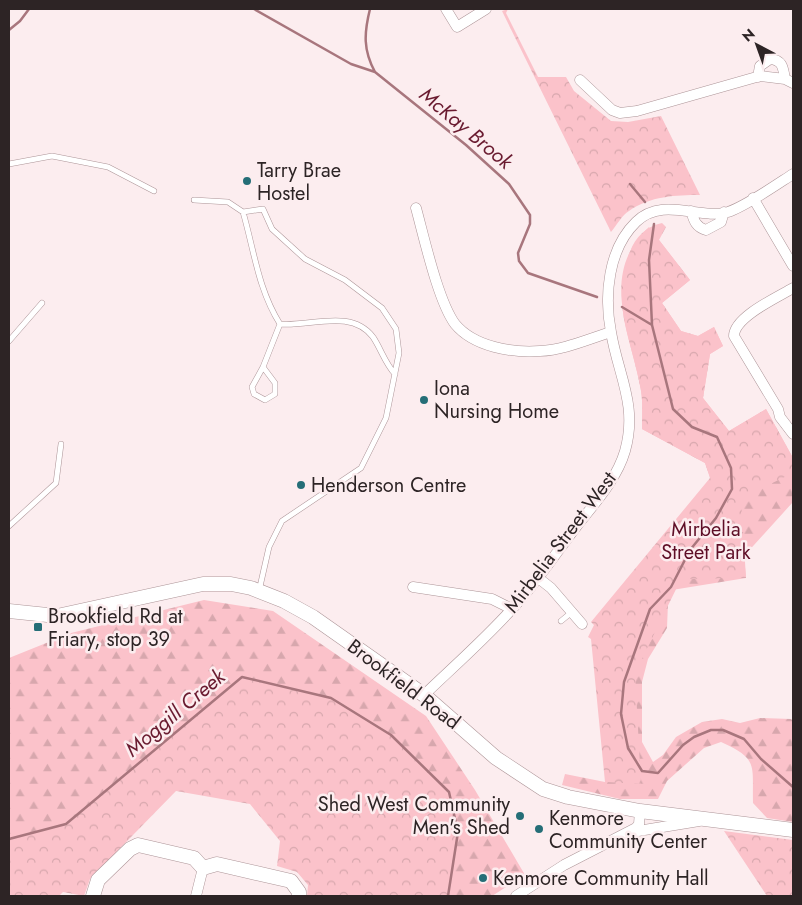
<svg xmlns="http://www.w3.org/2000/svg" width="802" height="905" viewBox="0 0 802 905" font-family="Jost,sans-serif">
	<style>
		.forest { fill: url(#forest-firs) }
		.park { fill: url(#park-crowns) }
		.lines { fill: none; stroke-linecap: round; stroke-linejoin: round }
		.stream { stroke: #a8767d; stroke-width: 2.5 }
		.lane-casing { stroke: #ad9598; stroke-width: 6 }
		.street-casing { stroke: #ad9598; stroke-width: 11 }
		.secondary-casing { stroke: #ad9598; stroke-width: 15 }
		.lane { stroke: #fff; stroke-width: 5 }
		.street { stroke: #fff; stroke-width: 10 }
		.secondary { stroke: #fff; stroke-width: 14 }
		.poi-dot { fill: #256e77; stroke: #fcedef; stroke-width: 2 }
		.labels { text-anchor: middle; stroke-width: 5; stroke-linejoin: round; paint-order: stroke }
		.poi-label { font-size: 20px; fill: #2d2425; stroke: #fcedef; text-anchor: start }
		.park-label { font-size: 20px; fill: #5e0e26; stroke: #fcedef }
		.street-label { font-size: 20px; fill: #2d2425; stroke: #fcedef }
		.water-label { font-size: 21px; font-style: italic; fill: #6a1b30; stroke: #fcedef }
	</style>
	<defs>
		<pattern id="forest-firs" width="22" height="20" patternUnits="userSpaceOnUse" patternTransform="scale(1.25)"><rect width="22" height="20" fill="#fbc2ca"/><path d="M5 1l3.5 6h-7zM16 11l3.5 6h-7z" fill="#d7a7ad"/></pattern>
		<pattern id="park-crowns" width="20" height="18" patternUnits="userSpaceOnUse" patternTransform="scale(1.25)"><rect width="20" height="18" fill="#fbc2ca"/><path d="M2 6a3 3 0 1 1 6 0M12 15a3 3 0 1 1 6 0" fill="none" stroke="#d7a7ad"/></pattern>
	</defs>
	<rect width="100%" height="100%" fill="#fcedef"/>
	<path class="forest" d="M662,223L666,227L659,240L690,280L662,303L681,331L698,336L714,327L723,346L710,354L703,398L729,431L766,409L793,458V502L744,556L746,578L672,590L668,603L667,628L648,659L642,682V742L653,762L663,755L676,737L702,722L722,719L740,723L760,718L791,719L793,721V822L767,818L753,803C752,765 759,759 721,742L704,748L667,781L658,799H620L562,785L565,774L605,782L614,774L607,685L717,496L705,463L642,429C642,417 643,403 641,391C632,338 610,307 630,252C635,237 647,226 662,223Z
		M204,600L273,611L426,716L475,790L525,875L492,896H390L304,717L9,864V658L71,633Z"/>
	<path class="park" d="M508,9L506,13L538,77H566L574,91L611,121L628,122L661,116L700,195C676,195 650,196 629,211C622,215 617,225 611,232L502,11Z
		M649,227L690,280L662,303L681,331L698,336L714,327L723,346L710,354L703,398L729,431L766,409L793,458V473L741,498L746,578L681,579L635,673L641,784L605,782L591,639L588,637L594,625L591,622L710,478L705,463L642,429C642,417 643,403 641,390C631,334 598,274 649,227Z
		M242,677L331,698L391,735L449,792L458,832L448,896H307L308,885L297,872L277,866L280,841L250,804L176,791L90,879L84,896L63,892L59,896H9V839L66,824Z
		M724,831L793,840V896H767Z"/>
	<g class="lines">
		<path class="stream" d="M254,9L351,64L375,72L466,145L509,184L530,215V224L518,253L519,261L528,273L597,297
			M370,9C364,33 363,50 375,72
			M9,30L20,21L29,9
			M630,184L645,202
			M654,224L649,260L652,325L673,409L692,427L717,437L731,468L732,489L716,518L690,550L671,587L650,609L624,682L621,714L628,748L642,771L658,773L683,745L694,737L711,730H723L744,739L761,759L793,787
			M622,307L652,325
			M9,839L66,824L242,677L331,698L391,735L449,792L458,832L448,896"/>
		<g class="lane-casing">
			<path id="lane" d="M9,164L52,156L108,167L154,191
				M194,200L228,202L243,212L263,209L272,229L305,259L345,280L382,308L396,329L399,353L386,418L361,468L282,521L269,547L259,591
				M243,212C254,250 258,289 280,324C310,327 351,308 373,337C381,349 385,363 395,374
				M9,341L42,303
				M263,367L252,387L254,394L265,400L275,394V383L263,367L280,324
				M9,526L56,483L61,444
				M561,621L572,612"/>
		</g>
		<g class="street-casing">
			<path id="street" d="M446,9L457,27L486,9
				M758,77L760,66L770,59C783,60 783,68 785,79
				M580,80L612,110L620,113L637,111L760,76L785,79L793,83
				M753,198L793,266
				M416,208C424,237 438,301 455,324C474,347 512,353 540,351C564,350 588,339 611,332
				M691,211C694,221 696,227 706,230L721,222L724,212
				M793,288C778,297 734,317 734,336L778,409L780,417L793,434
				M537,577L551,588L582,624
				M413,587L492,599L512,609
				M424,695C453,667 484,640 511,610C535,585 555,554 576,527C594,504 617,479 625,451C638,405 618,375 611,332C604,296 608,249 636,222C663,196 699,220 728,212C746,206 776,185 793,174
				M632,832L699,821
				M196,896L203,868
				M516,896L564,865L636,828L639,824L640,811"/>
		</g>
		<g class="secondary-casing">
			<path id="secondary" d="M9,611L57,616L203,584H231L251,588L284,601L313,617L424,695L496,758L543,789L568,797L640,811L793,830
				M93,896L98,880L130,849L138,845L194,858L203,868L217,864L291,881L299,892V896"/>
		</g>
		<use href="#lane" class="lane"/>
		<use href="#street" class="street"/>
		<use href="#secondary" class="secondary"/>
	</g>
	<g class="poi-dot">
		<circle cx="247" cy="181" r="5"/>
		<circle cx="424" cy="400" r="5"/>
		<circle cx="301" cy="485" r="5"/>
		<rect x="33" y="622" width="10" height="10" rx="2.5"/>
		<circle cx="520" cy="816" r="5"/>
		<circle cx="539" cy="829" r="5"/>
		<circle cx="483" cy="878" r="5"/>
	</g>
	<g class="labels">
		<g class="poi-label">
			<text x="257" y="177">Tarry Brae<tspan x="257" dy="23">Hostel</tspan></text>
			<text x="434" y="395">Iona<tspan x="434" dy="23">Nursing Home</tspan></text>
			<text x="311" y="492">Henderson Centre</text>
			<text x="48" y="623">Brookfield Rd at<tspan x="48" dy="23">Friary, stop 39</tspan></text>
			<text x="510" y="811" text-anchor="end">Shed West Community<tspan x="510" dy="23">Men's Shed</tspan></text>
			<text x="549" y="825">Kenmore<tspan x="549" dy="23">Community Center</tspan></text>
			<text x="493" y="885">Kenmore Community Hall</text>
		</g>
		<g class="park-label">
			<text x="706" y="536">Mirbelia<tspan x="706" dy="23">Street Park</tspan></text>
		</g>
		<g class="street-label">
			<text transform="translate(560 542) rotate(-53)" y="7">Mirbelia Street West</text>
			<text transform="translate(404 684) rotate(37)" y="7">Brookfield Road</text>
		</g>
		<g class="water-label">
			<text transform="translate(466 128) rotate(40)" y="7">McKay Brook</text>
			<text transform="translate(175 713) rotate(-40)" y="7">Moggill Creek</text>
		</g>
	</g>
	<rect width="802" height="905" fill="none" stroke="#2d2425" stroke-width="20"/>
	<g transform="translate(757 45) rotate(319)" stroke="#fcedef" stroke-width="4" paint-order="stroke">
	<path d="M0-4L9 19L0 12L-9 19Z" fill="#2d2425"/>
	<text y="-8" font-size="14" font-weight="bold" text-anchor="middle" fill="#2d2425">N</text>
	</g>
</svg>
